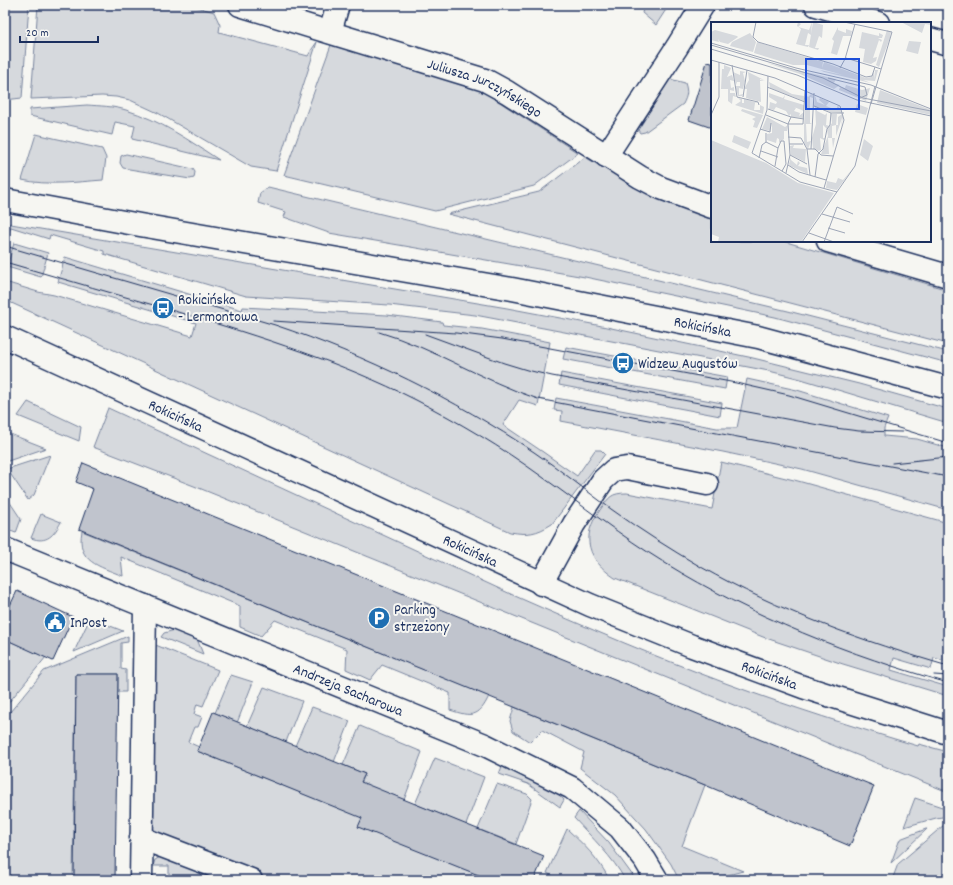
<svg xmlns="http://www.w3.org/2000/svg" width="953" height="885" viewBox="0 0 953 885" font-family="Dekko,sans-serif">
	<style>
		.green { fill: #d6d9dd; stroke: #78849e }
		.building { fill: #c0c4cd; stroke: #1b2f5e }
		.lines { fill: none; stroke-linecap: round; stroke-linejoin: round }
		.minor-casing { stroke: #1b2f5e; stroke-width: 25 }
		.major-casing { stroke: #1b2f5e; stroke-width: 25 }
		.minor { stroke: #f6f6f2; stroke-width: 22 }
		.major { stroke: #f6f6f2; stroke-width: 22 }
		.tram { stroke: #1b2f5e; stroke-width: 1 }
		.labels { text-anchor: middle; stroke-width: 4; stroke-linejoin: round; paint-order: stroke }
		.street-label { font-size: 15px; fill: #1b2f5e; stroke: #f6f6f2 }
		.poi-label { font-size: 15px; fill: #1b2f5e; stroke: #f6f6f2; text-anchor: start }
		.inset-road { fill: none; stroke: #9ea6b7; stroke-width: 1 }
		.view { fill: #1d4ed8; fill-opacity: 0.15; stroke: #1d4ed8; stroke-width: 2 }
		.inset-edge { fill: none; stroke: #1b2f5e; stroke-width: 2 }
	</style>
	<rect width="100%" height="100%" fill="#f6f6f2"/>
	<filter id="ink" filterUnits="userSpaceOnUse"><feTurbulence type="fractalNoise" baseFrequency=".025" numOctaves="2"/><feDisplacementMap in="SourceGraphic" scale="8" xChannelSelector="R" yChannelSelector="G"/><feConvolveMatrix kernelMatrix="1 2 1 2 8 2 1 2 1" color-interpolation-filters="sRGB"/></filter>
	<g filter="url(#ink)">
		<path class="green" d="M5,5H29L22,98L5,100Z
			M38,5H191L214,12L220,25L219,32L308,56L312,49L317,42L276,171L251,167L158,113L130,100L116,97L102,96L31,99Z
			M644,5H669L656,25L642,13Z
			M331,45L462,82L478,88L578,153L534,186L435,211L284,175Z
			M670,79L685,83C688,92 687,96 683,104L645,132L640,133L638,130Z
			M87,105C100,106 113,106 126,110C160,120 190,141 219,160L132,139L135,126L115,122L112,135L30,116V109Z
			M36,134L102,149L106,158L103,180C76,182 48,186 22,180Z
			M126,154L193,169L195,172L194,178L190,179L123,168L120,163L121,156Z
			M585,157L636,187L670,203L712,219V241H783L948,290V344L448,214L539,192Z
			M268,187L788,311L948,352V363L775,317L585,277L329,233L284,217L286,212L258,203L260,193Z
			M5,223L507,308L597,325L753,358L859,384L948,409V423L801,379L769,371L475,315L389,305L246,296L104,254V251L50,235L49,239L11,227L5,241Z
			M14,243L48,253L41,277L7,267Z
			M65,257L242,310L243,307L387,315L442,322L443,325L482,329L550,342L538,406L519,400L503,425L543,452L577,476L595,450H601L605,454L552,524C536,534 528,535 510,532L5,300V282L38,292L54,295L192,336L196,323L58,282Z
			M566,347L727,377L725,389L563,359Z
			M561,373L722,403L720,416L559,385Z
			M747,379L797,390L888,418L884,428V436L917,439L948,448V510L802,469L723,452L561,421L562,411L554,410L556,398L717,428H737Z
			M28,402L81,427L79,441L18,416Z
			M108,408L515,596C585,627 656,657 728,684C791,707 854,727 918,746L919,744L948,752V792L194,486L93,447Z
			M5,432L46,448L5,462Z
			M50,455L34,495L28,500L7,469Z
			M721,462L798,481L948,523V662L934,658L931,669L894,658L891,670L948,687V696L843,664L763,637L615,578C588,560 580,537 600,510C609,497 611,493 627,493L712,509Z
			M5,495L21,519L16,533L5,529Z
			M41,514L61,522C54,535 47,544 31,538Z
			M82,531L489,696C479,718 471,717 450,710V693L382,665L370,680L346,669L347,649L275,620L261,636L240,627V606L121,557L123,576C99,566 76,562 82,531Z
			M90,618L123,631L74,652Z
			M175,630L197,639L203,654L161,637L164,633Z
			M128,636V642L121,643V669L126,670V692H118V674H76L73,880H5V718L44,671Z
			M5,639L46,657L5,707Z
			M153,644L218,670L203,706L197,704L194,714L202,717L198,727H194L188,742L199,747L197,751L349,812L365,774L343,765L360,726L422,752L404,800L491,880H269L157,836L151,823Z
			M231,675L253,682L237,723L215,713Z
			M264,687L302,701L286,742L247,726Z
			M312,707L350,721L334,762L295,746Z
			M514,707L705,785L682,846L743,871L709,880H679L671,864L646,829L615,795L580,768L584,752L542,730L530,742L513,731L510,721Z
			M435,758L484,777L466,825L415,804Z
			M503,764L555,790L564,800L560,807L528,784L499,774Z
			M497,784L527,794L532,799L516,844L478,829Z
			M915,798L948,809V816L936,818L904,827Z
			M579,811L609,843L636,880H625C613,857 592,838 574,818Z
			M944,825H948V880H892L898,864Z
			M567,829C583,844 597,857 608,877L599,880H554L555,877L547,873Z
			M926,829H927L891,863L900,839Z
			M162,856L212,873L208,880H169V866H153L155,860Z"/>
		<path class="building" d="M707,62L712,63V128L689,120Z
			M83,463L874,786L850,846L705,785L79,529L93,489L76,482Z
			M17,591L73,617L53,661L5,639V616Z
			M76,674H118L115,880H74Z
			M213,712L365,774L361,782L544,856L534,880H491L358,827L362,818L197,751Z"/>
		<g class="lines">
			<g class="minor-casing">
				<g id="minor">
					<path id="s1" d="M240,5L485,80L507,92L640,177L661,188L712,207"/>
					<path d="M816,5L878,23"/>
					<path d="M330,32L338,5"/>
					<path d="M930,39L948,44"/>
					<path d="M606,156L677,47L703,5"/>
					<path d="M828,241L948,276"/>
					<path id="s2" d="M5,549L485,745L572,788L620,828L645,860L657,880"/>
					<path d="M541,584L574,524L603,480L614,470L627,468L707,484"/>
					<path d="M141,838L251,880"/>
					<path d="M141,880L145,606"/>
				</g>
			</g>
			<g class="major-casing">
				<g id="major">
					<path id="s3" d="M5,200L140,225L512,289L758,337L948,388"/>
					<path id="s4" d="M5,337L590,605L692,646L803,687L948,733"/>
				</g>
			</g>
			<use href="#minor" class="minor"/>
			<use href="#major" class="major"/>
			<path class="tram" d="M5,246L275,325C367,356 453,398 534,452C561,470 585,490 611,509C640,530 670,549 701,567C779,611 862,641 948,666
				M5,262C63,279 122,296 181,313C261,337 341,362 416,400C459,422 501,447 541,476C582,505 621,536 665,563C753,617 849,655 948,683
				M273,321L456,333L502,339L736,383L789,395L948,443
				M379,332C434,348 483,381 538,399L948,477
				M425,334L504,363L527,370L552,376L835,428L859,431L902,432
				M892,463L948,457
				M934,675L948,676"/>
		</g>
	</g>
	<defs>
		<g id="bus-disc" transform="scale(1.15)"><circle r="9.5" fill="#1f6fb2" stroke="#f6f6f2"/><path d="M-5-6H5V4H4V6H2V4H-2V6H-4V4H-5ZM-3.5-4V0h7V-4ZM-3.5 1.2v1.5H-2V1.2ZM2 1.2v1.5H3.5V1.2Z" fill="#fff"/></g>
		<g id="parking-disc" transform="scale(1.15)"><circle r="9.5" fill="#1f6fb2" stroke="#f6f6f2"/><path d="M-3.5-5.5H1a3.5 3.5 0 0 1 0 7H-1V5.5H-3.5ZM-1-3.4V-.6H.8a1.4 1.4 0 0 0 0-2.8Z" fill="#fff"/></g>
		<g id="civic-disc" transform="scale(1.15)"><circle r="9.5" fill="#1f6fb2" stroke="#f6f6f2"/><path d="M-.6-6.5H3V-4.5H.6V-3L4-1V1h2V6H-6V1h2V-1L-.6-3ZM-1.2 2.5V6h2.4V2.5Z" fill="#fff"/></g>
	</defs>
	<g fill-rule="evenodd">
		<use href="#bus-disc" x="163" y="308"/>
		<use href="#bus-disc" x="623" y="363"/>
		<use href="#parking-disc" x="379" y="618"/>
		<use href="#civic-disc" x="55" y="622"/>
	</g>
	<g class="labels">
		<g class="street-label">
			<text dy="5" stroke="none"><textPath href="#s1" startOffset="259">Juliusza Jurczyńskiego</textPath></text>
			<text dy="5" stroke="none"><textPath href="#s3" startOffset="709">Rokicińska</textPath></text>
			<text dy="5" stroke="none"><textPath href="#s4" startOffset="188">Rokicińska</textPath></text>
			<text dy="5" stroke="none"><textPath href="#s4" startOffset="512">Rokicińska</textPath></text>
			<text dy="5" stroke="none"><textPath href="#s4" startOffset="836">Rokicińska</textPath></text>
			<text dy="5" stroke="none"><textPath href="#s2" startOffset="371">Andrzeja Sacharowa</textPath></text>
		</g>
		<g class="poi-label">
			<text x="178" y="304">Rokicińska<tspan x="178" dy="17">- Lermontowa</tspan></text>
			<text x="638" y="368">Widzew Augustów</text>
			<text x="394" y="614">Parking<tspan x="394" dy="17">strzeżony</tspan></text>
			<text x="70" y="627">InPost</text>
		</g>
	</g>
	<g transform="translate(711 22)">
		<rect width="220" height="220" fill="#f6f6f2"/>
		<path d="M87,0L90,2L87,5L98,8L101,0L100,13L97,11L94,23H98L97,25L85,22L90,7L86,4ZM102,0L112,3L111,16L108,14L104,26H108L107,28L98,25ZM190,0H220V3L214,2L211,11ZM127,5V8L135,11V7L141,9L140,14H132L126,33L116,30L120,31L123,19L121,17ZM4,8L26,14L27,15L17,22L9,20L7,17L8,20L0,18V10ZM176,8L180,10L179,16L168,45L165,43ZM151,10L168,14V11L172,13L171,16H167L171,18L170,20L168,18L162,36L166,35L165,39L160,42L152,40L154,27L148,26ZM39,11L45,20L42,30L19,24L21,20ZM198,19L210,20L207,32L195,29ZM46,20L112,40L111,46L113,40L155,56L160,55L163,50V57L164,48H167L164,59L152,58L160,61L113,50L109,48L132,53L96,43H82L43,31ZM56,41L125,57L123,61L129,63L123,67L89,52ZM13,43L20,46L16,55L21,53L23,59L19,58L20,66L23,65V69L19,68V71H24L25,75L22,74L21,82L17,79V67H10L11,47H13ZM29,49L35,50L32,51L34,59L32,67L28,66V73L32,72L31,74H27L24,64H29V60H26L25,63L22,50L29,53ZM37,50L53,58L49,57V58H54L49,59L50,80L35,76L36,67H33V75V67L38,58ZM58,60L81,72L93,74V70V79L59,66ZM135,63L151,68L159,66L155,79L128,68L129,65L134,66ZM169,68L220,88V93L166,81ZM58,71L72,76L74,73L73,77L93,83V89L83,85L85,86L83,89L89,91L88,94L93,90L92,96L80,95V92L78,94L75,89L65,85L63,88L58,87L59,80L65,82L66,80L58,75ZM100,72L102,73V76L99,75V101L101,102H95L96,120L100,119L97,127L93,121V103L95,73L97,75ZM104,73L106,80L114,83L108,78L109,76L118,80L115,84L125,88L127,83L131,91L119,90L103,84ZM27,76L31,77V81H33V77L47,81H44L43,88H49V83L53,85L52,92L24,83L30,79ZM146,82L157,86L155,93L144,90ZM104,85L106,86V89L114,93L116,91L115,103L119,104L116,107L112,103V116H114L113,118L109,116L110,128L107,129L102,127L101,116L105,102ZM31,87L52,93L46,106L42,105L44,99L41,97L45,95L30,89ZM120,92H126L125,103H127V95L131,92L132,95L130,106L131,96L125,114V103L121,104V116H124L122,126L121,116H117L118,132H110L117,114L116,108L121,101ZM56,95L74,105L77,103L76,109H73V117L68,121V117L66,116L65,121L56,118V112L61,111V101L59,109L51,107ZM23,113L40,120L37,127L21,120ZM153,117L162,124L157,139L149,133ZM0,118L55,141L87,161L123,171L90,220H7L8,215L0,212ZM83,123L82,126L95,127L94,140L80,133L79,124ZM80,135V138L86,143L87,139L89,141L87,144L96,146L97,152L79,144L78,142ZM143,145L126,168L115,166L116,159L125,161L127,156L132,158Z" fill="#d6d9dd"/>
		<path class="inset-road" d="M45,0L42,15L47,20L122,42L155,55L161,54L164,45L170,47M133,0L181,10L160,82M0,21L85,46L160,63L220,87M0,23L112,56L152,76L220,89M0,27L86,53L146,78L220,94M135,36L164,45M0,38L64,56L129,84L133,98L113,166M21,43L26,75L47,80L48,83M129,46L134,37L144,2M57,54L56,88L41,131L89,160L126,170M117,56L154,65L156,73L149,76M56,65L94,80M32,75L36,48M103,84L120,91H133M57,87L80,95M0,93L8,75V40M55,93L77,102H92L94,68M49,107L59,110L60,101M77,115L90,116L96,127L99,153M55,120L67,126M78,122H92M96,127H104L110,133L122,134M100,127L103,71M50,129L67,135M79,133L96,142M48,136L51,123L55,120V111M77,143L88,150L115,158M64,144L67,126L70,119H73L75,142L71,149M75,151L79,133L77,102L80,95L93,97M104,155L107,132L112,127L116,107L119,103L120,91M111,192L139,200M117,206L134,211M98,211L123,220M91,220L144,144L164,64M113,220L126,185L142,192"/>
		<path class="view" d="M95,37H148V87H95Z"/>
		<rect width="220" height="220" class="inset-edge"/>
	</g>
	<rect width="953" height="885" fill="none" stroke="#f6f6f2" stroke-width="20"/>
	<rect x="10" y="10" width="933" height="865" fill="none" stroke="#1b2f5e" stroke-width="1.5" filter="url(#ink)"/>
	<path d="M20 36v6h78v-6" fill="none" stroke="#1b2f5e" stroke-width="2"/>
	<text x="26" y="36" font-size="12" fill="#1b2f5e" stroke="#f6f6f2" stroke-width="3" paint-order="stroke">20 m</text>
</svg>
